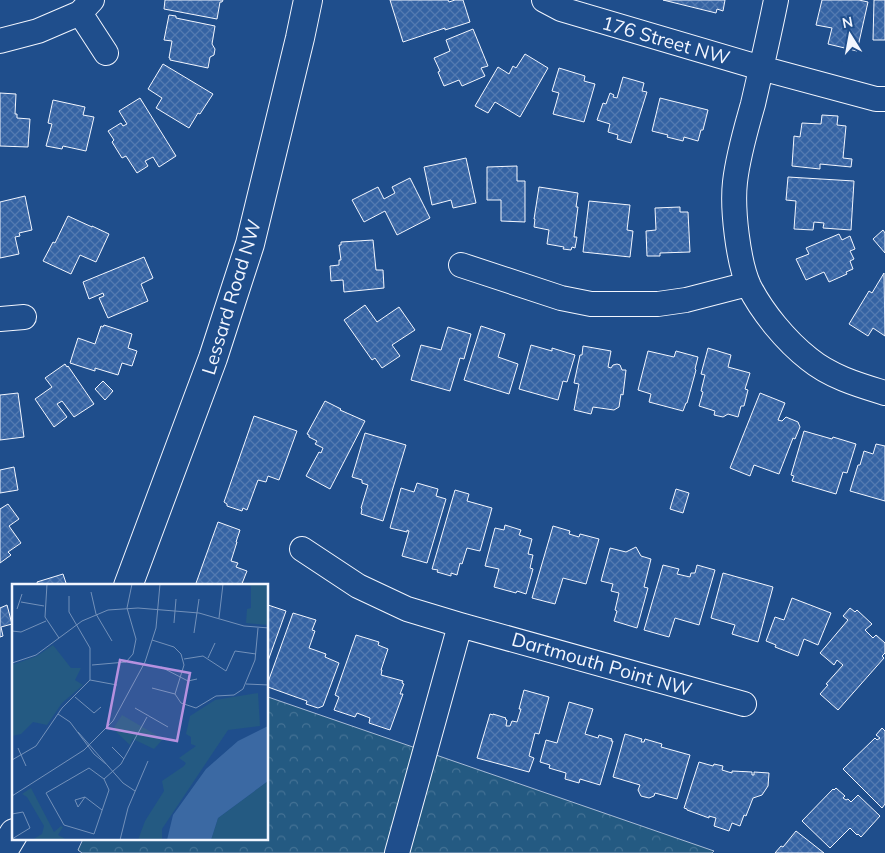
<svg xmlns="http://www.w3.org/2000/svg" width="885" height="853" viewBox="0 0 885 853" font-family="Mulish,sans-serif">
	<style>
		.park { fill: url(#park-crowns); stroke: #a8bbd7 }
		.building { fill: url(#building-cross-hatch); stroke: #f2f6ff }
		.lines { fill: none; stroke-linecap: round; stroke-linejoin: round }
		.minor-casing { stroke: #f2f6ff; stroke-width: 26 }
		.major-casing { stroke: #f2f6ff; stroke-width: 30 }
		.minor { stroke: #1f4e8c; stroke-width: 24 }
		.major { stroke: #1f4e8c; stroke-width: 28 }
		.labels { text-anchor: middle; stroke-width: 4; stroke-linejoin: round; paint-order: stroke }
		.street-label { font-size: 19px; fill: #f2f6ff; stroke: #1f4e8c }
		.inset-road { fill: none; stroke: #7391ba; stroke-width: 1 }
		.view { fill: #b691df; fill-opacity: 0.15; stroke: #b691df; stroke-width: 2.5 }
		.inset-edge { fill: none; stroke: #f2f6ff; stroke-width: 2.5 }
	</style>
	<defs>
		<pattern id="park-crowns" width="20" height="18" patternUnits="userSpaceOnUse" patternTransform="scale(1.25)"><rect width="20" height="18" fill="#245a82"/><path d="M2 6a3 3 0 1 1 6 0M12 15a3 3 0 1 1 6 0" fill="none" stroke="#447295"/></pattern>
		<pattern id="building-cross-hatch" width="8" height="8" patternUnits="userSpaceOnUse" patternTransform="scale(1.25)"><rect width="8" height="8" fill="#3563a3"/><path d="M0 0l8 8M0 8l8-8" fill="none" stroke="#537ab1"/></pattern>
	</defs>
	<rect width="100%" height="100%" fill="#1f4e8c"/>
	<path class="park" d="M268,697L714,851L712,853H82L78,850L83,839H268Z"/>
	<path class="building" d="M165,0H223L222,2H220L217,19L164,9Z
		M390,0H448L449,2L455,0H463L470,22L445,30V28L403,42Z
		M663,0H725L723,11L717,9L716,13Z
		M822,0H859L868,2L857,51L828,44L832,28L816,25Z
		M874,0H885V40H873Z
		M169,15L176,16V18L215,26L212,44L215,49L214,55L210,57L208,68L170,60V58H169L172,41L164,40Z
		M473,29L488,66L481,68L485,76L462,86L459,80L444,86L438,72L440,71L434,58L450,51L446,40Z
		M525,54L548,68L520,117L495,102L488,113L475,106L498,67L509,74L513,66L516,68Z
		M163,64L213,94L200,114L198,113L189,128L156,108L162,98L148,89Z
		M559,68L585,76L584,81L595,84L584,122L553,114L559,93L552,91Z
		M623,77L644,83L642,91L647,92L631,143L617,139L618,135L608,132L610,124L597,120L603,103L606,104L610,93L614,95L613,97L617,98Z
		M0,93L16,94L15,114H17V118L30,119L28,147L0,146Z
		M140,98L176,156L159,167L153,157L145,161L148,166L137,173L126,156L122,158L112,142L114,140L108,131L121,123L123,126L127,124L119,111Z
		M660,98L708,110L703,130H701L698,141L684,137L683,141L667,137L668,135L652,131Z
		M53,100L85,107L83,115L94,117L86,151L63,146L62,149L46,146L52,124L48,123Z
		M822,115L838,116L837,125L846,126L843,158L852,159L851,167L820,164V169L792,166L794,136L800,137L802,123L821,124Z
		M466,158L476,203L453,208L451,200L432,205L424,167Z
		M517,166V181H525V222L501,221V200H487V167Z
		M788,177L854,181L851,230L823,228L824,223L814,222L813,230L794,229L796,201L786,200Z
		M410,178L430,218L397,235L385,211L364,222L352,200L378,187L384,199L395,193L392,187Z
		M539,187L578,193L576,207H578L574,237H577L575,248L572,247L571,250L563,249L564,247L547,244L549,230L534,227L535,219H534Z
		M25,196L32,230L19,233L20,236L15,237L19,254L0,258V202Z
		M589,201L630,205L627,230L633,231L630,257L583,252Z
		M680,207V212H688L690,252L660,253V256H647L646,231L656,230L655,208Z
		M68,216L92,227V226L109,234L96,262L80,255L71,274L43,261L53,242L55,243Z
		M883,230L885,233V253L873,239Z
		M839,234L842,240L850,236L855,249L850,251L854,259L850,261L853,269L846,272L847,274L829,282L824,272L806,280L796,259L809,254L806,248Z
		M373,240L376,270H383L384,288L344,292L343,280L331,281L330,266L339,265V260H341L339,245H341V242Z
		M144,257L153,278L141,284L148,301L108,318L99,298L104,296L103,293L89,299L83,282Z
		M884,273L885,336L873,328L868,336L849,324L869,291L872,293Z
		M365,305L377,322L399,307L415,330L392,345L400,356L382,368L375,358L372,360L344,320Z
		M104,325L132,334L128,348L137,351L132,366L122,363L118,375L95,368V371L70,363L78,338L95,344L101,326L103,327Z
		M481,326L505,334L498,357L518,364L509,394L464,380Z
		M448,327L471,334L464,359L460,358L450,391L411,380L421,345L441,350Z
		M531,345L552,351V348L575,355L567,382L563,381L558,400L519,389Z
		M583,346L611,351L608,367L611,368L613,365L617,364L620,365L622,370H626L623,395L621,394L619,407L614,410L593,407L591,414L574,410L579,384L574,383L580,355H582Z
		M708,348L731,355L728,367L750,373L745,389L748,390L744,406H741L738,417L728,414L723,417L714,415L715,411L699,406L703,392L701,391L705,375L701,374Z
		M648,351L674,357L676,351L698,357L695,369L696,370L687,403H686L683,411L649,402L651,394L638,390Z
		M65,364L67,367L68,366L94,404L74,417L62,401L57,404L67,417L54,427L35,399L52,387L45,378Z
		M103,381L113,391L105,400L95,389Z
		M18,393L24,437L0,440V395Z
		M760,393L785,403L778,420L782,421L786,417L798,422L800,427L795,439L793,438L779,474L754,465L750,476L730,468Z
		M325,401L341,409L340,410L365,421L330,489L306,476L319,452L321,453L323,448L315,444L317,441L309,437V435L307,434Z
		M254,416L297,431L279,480L268,476L266,482L258,480L247,510L243,508L242,511L227,506V504L224,502Z
		M804,431L832,439L833,437L856,444L847,473L843,472L836,494L792,481L794,476L791,475Z
		M365,433L406,445L383,521L361,514L362,509L361,508L368,485L362,483V480L352,477Z
		M876,444L885,446V501L850,491L858,465H860L864,451L873,454Z
		M14,467L18,490L0,493V470Z
		M417,483L438,489L436,496L446,499L427,563L402,556L409,531L407,530V532L390,528L401,488L414,492Z
		M676,489L689,493L683,513L670,509Z
		M455,490L469,494L467,501L492,508L480,551L467,548L462,564L460,563L457,575L451,573V576L437,572L438,570L432,569Z
		M8,504L19,519L9,526L21,543L8,552L11,555L0,563V509Z
		M218,522L240,530L236,542H237L231,561L238,563L236,567L247,571L241,586H195Z
		M505,525L521,530L519,535L532,539L528,554L533,555L530,568L533,569L526,594L517,591L516,593L494,587L499,569L485,566L495,528L504,530Z
		M553,526L570,531L569,534L579,537L580,534L599,539L586,584L563,578L555,604L532,598Z
		M636,547L641,556L651,559L644,587L648,588L637,628L614,621L617,611L615,610L619,593L611,591L613,584L601,581L610,548L626,552Z
		M663,565L679,569L677,574L690,577L691,573H695L697,565L715,570L699,625L675,618L669,637L644,630Z
		M723,573L773,587L758,642L732,634L735,625L711,618Z
		M63,574L67,586H38L37,582Z
		M792,598L831,613L818,645L804,639L798,656L775,647L776,645L766,641L775,617L784,620Z
		M7,605L12,624L1,627L3,636L0,637V608Z
		M268,605L286,611L268,661Z
		M850,608L855,612L857,610L872,624L865,630L873,638L876,635L885,643V653L882,656L884,658L838,710L820,694L828,685L826,684L843,665L837,660L834,665L820,653L848,620L843,616Z
		M293,613L316,620L312,630L315,631L309,648L326,654L325,657L339,663L323,706L318,708L306,704L307,701L268,687V682Z
		M356,635L379,642L378,645L388,649L381,670H382L381,675L403,681L402,683L404,684L400,694H403L390,730L369,723L370,718L357,713L355,717L334,710L339,697L335,695Z
		M524,690L549,697L539,734L535,733L529,756L534,758L529,772L477,758L490,714L493,715V714L506,718L505,719L507,720L506,726H510L512,721L517,722L521,709H519Z
		M569,702L593,709L585,734L598,738L599,735L612,739L611,741H613L600,785L580,779L579,783L565,779L566,773L549,768L550,765L540,762L546,740L557,743Z
		M882,728L885,731V804L882,808L843,769L875,738L877,740L880,738L876,735Z
		M625,734L642,739L641,742H644L645,739L662,744L661,747L690,755L677,799L655,793L654,796L649,798L641,796L638,790L640,785L613,777Z
		M699,762L713,766L714,764L723,766L722,770L732,773V771L752,772V775H754V772L769,773L768,786L762,795L753,798L746,816L744,815L740,826L732,823L729,831L714,826L716,818L709,816V818L687,810V809L684,808Z
		M836,788L845,796L843,798L846,800L848,799L851,802L858,795L880,816L861,837L858,834L857,835L850,828L830,848L802,821L833,789L834,790Z
		M796,831L824,853H775L781,846L783,847Z"/>
	<g class="lines">
		<g class="minor-casing">
			<path id="minor" d="M544,0L561,9L761,68L876,99H885
				M776,0C769,35 761,69 753,104C746,129 738,155 735,182C732,208 738,262 749,286C762,312 786,341 809,359C831,377 859,385 885,393
				M80,13L106,53
				M0,41L38,31L80,13L92,0
				M461,265L561,298L591,304H658L686,300L748,284
				M0,319L24,317
				M302,549L358,586L407,609L460,625L744,704
				M397,853L460,625"/>
		</g>
		<g class="major-casing">
			<path id="major" d="M128,586L213,358L250,244L300,38L308,0
				M2,853L14,833"/>
		</g>
		<use href="#minor" class="minor"/>
		<use href="#major" class="major"/>
	</g>
	<g class="labels">
		<g class="street-label">
			<text transform="translate(666 40) rotate(16)" y="7">176 Street NW</text>
			<text transform="translate(231 297) rotate(-73)" y="7">Lessard Road NW</text>
			<text transform="translate(602 664) rotate(16)" y="7">Dartmouth Point NW</text>
		</g>
	</g>
	<g transform="translate(12 584)">
		<rect width="256" height="256" fill="#1f4e8c"/>
		<path d="M246,109L248,142L216,146L150,245V256H126L133,237L152,207L150,197L172,182L174,179L167,174L184,162L179,160V153L174,150L178,132L203,116Z" fill="#245a82"/>
		<path d="M226,0H256V41L234,39L235,25L239,24V2ZM41,61L59,84H69L63,96L71,101L50,119L35,141L21,138L9,150L0,152V81L25,72ZM110,131L151,155L142,165L121,155L118,161L101,145ZM256,197V256H199L206,234ZM19,204L42,248L49,242L51,243L46,251L55,256H20L30,250L32,242L15,213L10,210Z" fill="#245a82"/>
		<path d="M256,142V197L206,234L199,256H155L161,231L194,185L226,157Z" fill="#3b69a3"/>
		<path class="inset-road" d="M35,0L33,33L47,54M79,8L84,30L100,57M9,18L32,22M5,25L10,10M207,34L211,0M162,39L164,15M0,47L9,48L34,37M182,49L187,15M140,56L162,63L169,70L172,81L163,110L169,119L184,124L204,112L222,111L231,105L243,76L246,44M196,74L203,59M172,75L191,72L214,87L223,67L244,70M114,78L121,70L124,55L115,24L120,0M0,79L24,71L70,37L96,26L126,24L187,29L232,42L257,44M80,81L114,78M149,83L176,97L185,95M78,96L105,101M234,100L257,101M140,104L163,110M63,113L82,129L89,123M123,124L156,143M46,130L58,138L82,170L94,180M66,148L111,199L123,207M100,163L112,175M6,164L14,182M0,176L24,162L50,124L78,96V64L57,28V12M77,184L92,195L97,206L82,250L52,241L34,209ZM92,195L109,180L135,133M0,212L72,166L101,137L133,78L144,44L148,0M73,213L63,216L66,223L73,213L90,226M0,230L11,228L18,244L0,255M108,256L116,224L136,177"/>
		<path class="view" d="M108,76L178,89L165,157L95,144Z"/>
		<rect width="256" height="256" class="inset-edge"/>
	</g>
	<g transform="translate(850 35) rotate(349)" stroke="#1f4e8c" stroke-width="4" paint-order="stroke">
	<path d="M0-4L9 19L0 12L-9 19Z" fill="#f2f6ff"/>
	<text y="-8" font-size="14" font-weight="bold" text-anchor="middle" fill="#f2f6ff">N</text>
	</g>
</svg>
